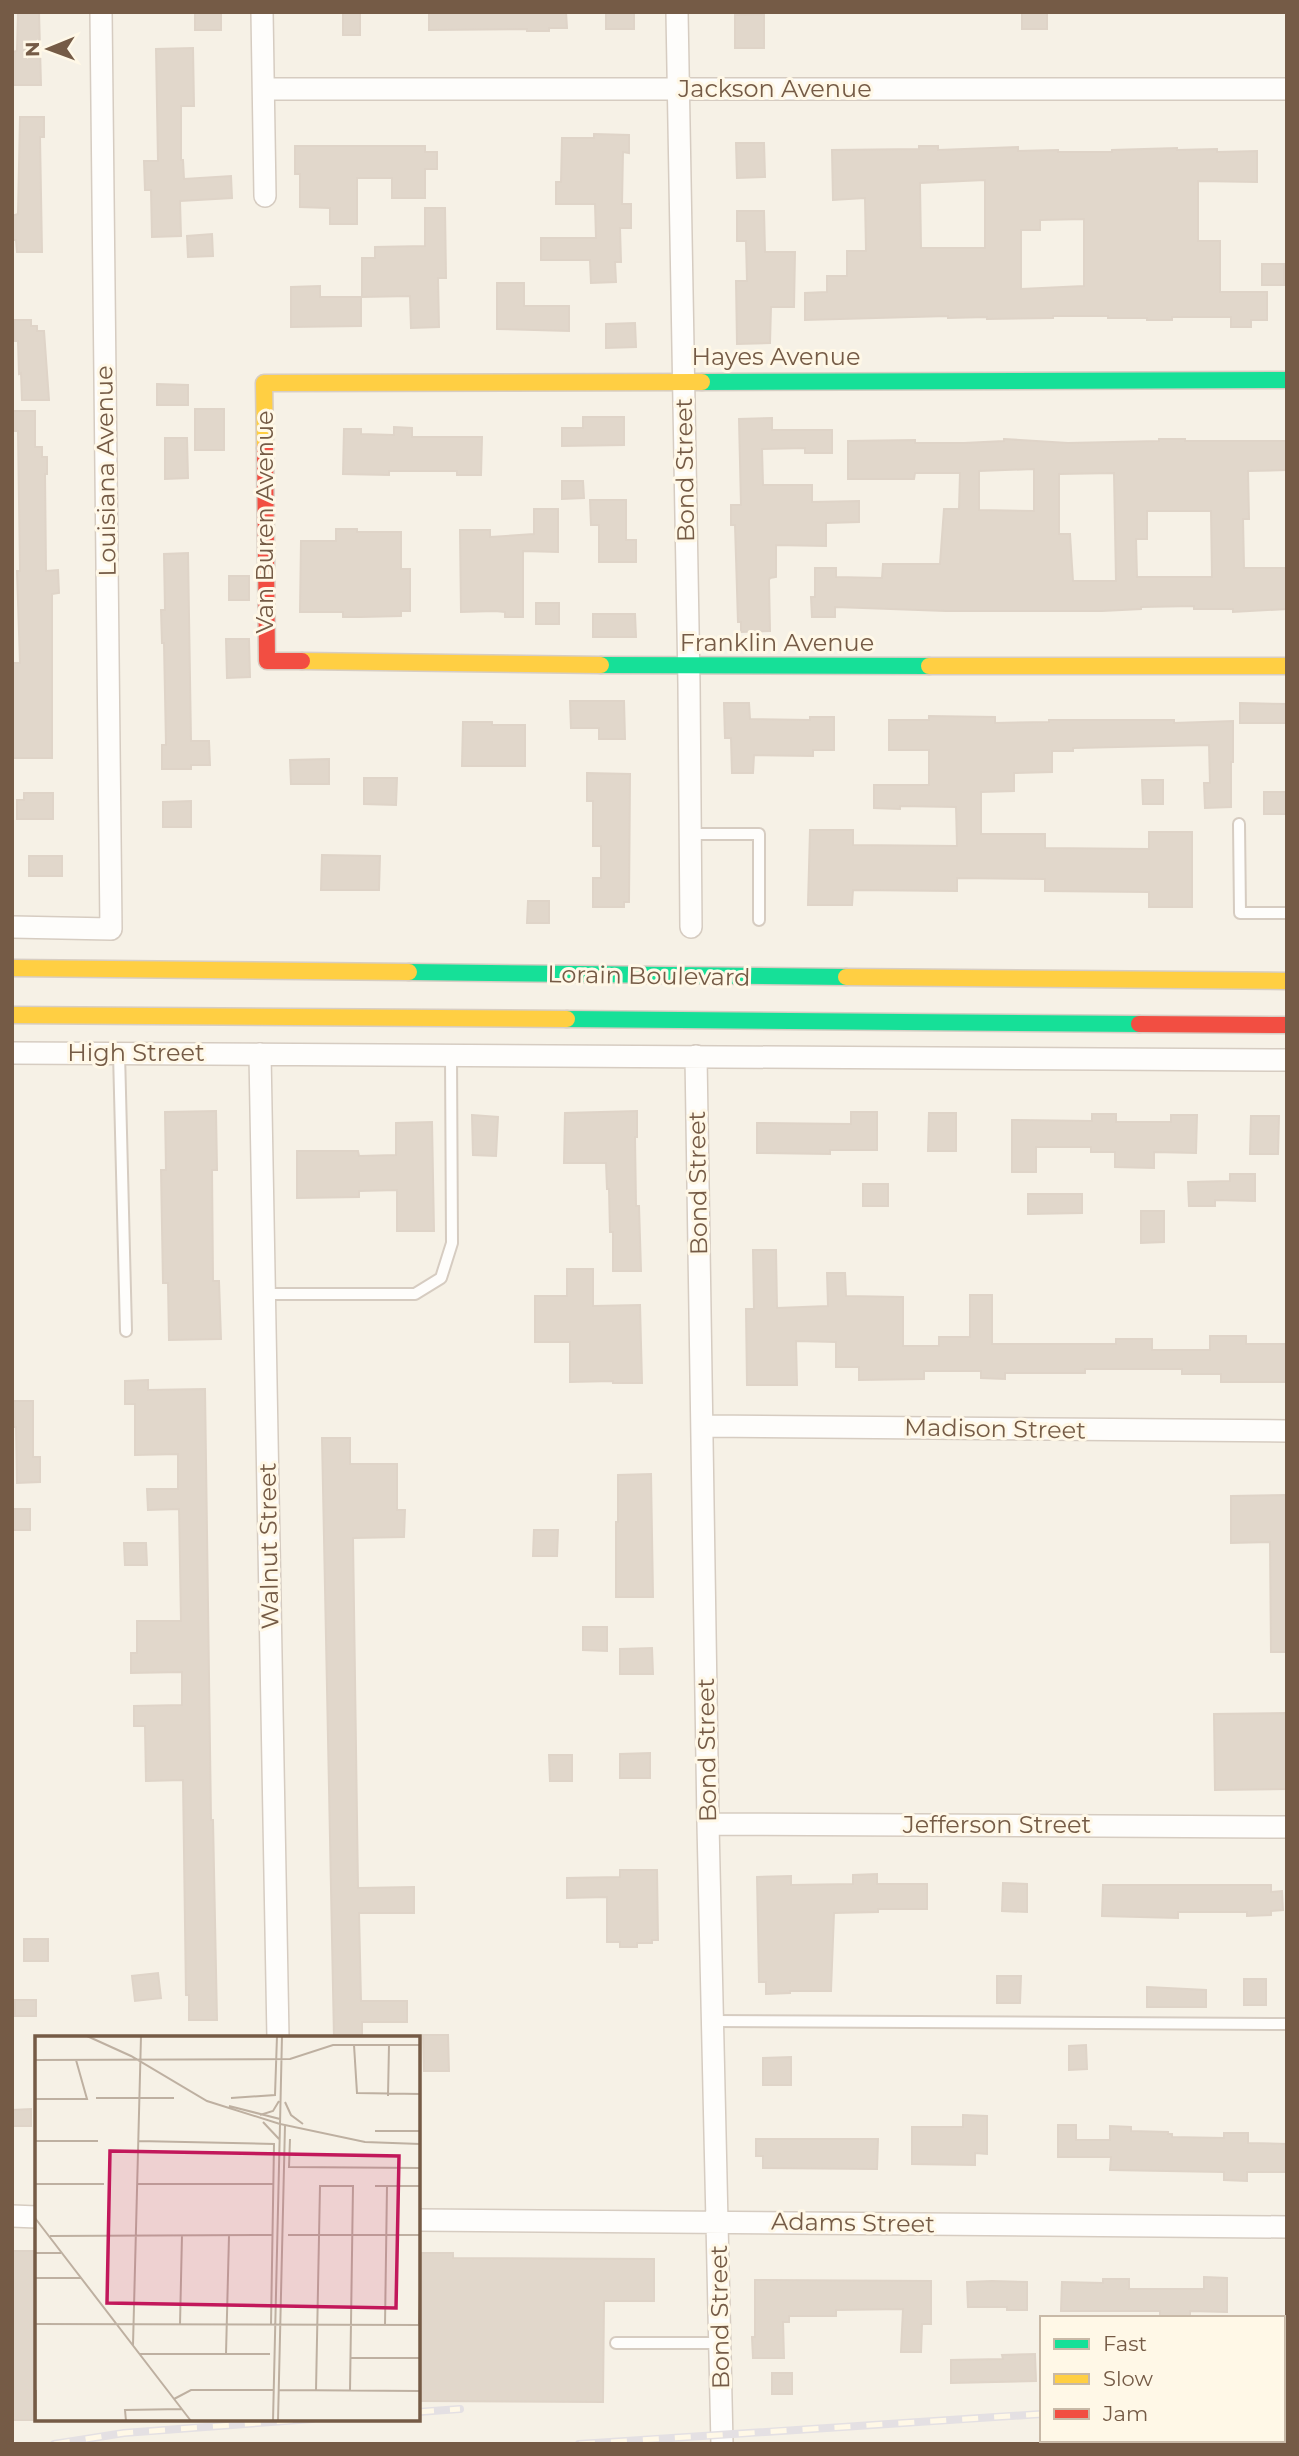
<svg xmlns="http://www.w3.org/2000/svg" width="1299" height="2456" viewBox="0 0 1299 2456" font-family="Montserrat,sans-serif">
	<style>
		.building { fill: #e1d7cb; stroke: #dfd4c8; stroke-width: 2; fill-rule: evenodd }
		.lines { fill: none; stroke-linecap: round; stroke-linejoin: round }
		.lane-casing { stroke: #d6ccc1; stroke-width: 14 }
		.street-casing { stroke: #d6ccc1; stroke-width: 24 }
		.fast-casing { stroke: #d7cdc3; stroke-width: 19 }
		.slow-casing { stroke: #d7cdc3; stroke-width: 19 }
		.jam-casing { stroke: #d7cdc3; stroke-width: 19 }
		.lane { stroke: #fefdfb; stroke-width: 10 }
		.street { stroke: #fefdfb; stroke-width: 21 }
		.fast { stroke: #16e098; stroke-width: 16 }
		.slow { stroke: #ffcf43; stroke-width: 16 }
		.jam { stroke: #f24e42; stroke-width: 16 }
		.rail-casing { stroke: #e4e0e3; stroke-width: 8 }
		.rail { stroke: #fff8e7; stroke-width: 5; stroke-dasharray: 16; stroke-linecap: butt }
		.labels { text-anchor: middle; stroke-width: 6; stroke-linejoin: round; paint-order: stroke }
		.street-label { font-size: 24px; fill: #755b46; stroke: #fff8e7 }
		.inset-road { fill: none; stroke: #beb0a1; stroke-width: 2 }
		.view { fill: #c2185b; fill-opacity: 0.15; stroke: #c2185b; stroke-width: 3.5 }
		.inset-edge { fill: none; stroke: #755b46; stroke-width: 3.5 }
	</style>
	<rect width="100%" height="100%" fill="#f6f1e6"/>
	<path class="building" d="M18,12H39L41,85H12V52L17,51Z
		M195,12H221V30H195Z
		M343,12H360V35H343Z
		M429,12H566L567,28H549V31H527V29L429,30Z
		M606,12H634V29H606Z
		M1022,12H1047V29H1022Z
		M764,14V48H735V15Z
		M193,48L194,106H181V160H183L184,179L231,176L232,198L180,201L181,236L152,237L151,190H145L144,161H158L156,49Z
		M20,117H44V137H40L42,252H17L16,240H12V216L18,214Z
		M594,134L629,135V153L623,152L622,204H631V228H620L621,262H615L616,282L591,283L590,260H541V238H596L595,204H556V182H561L562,138H594Z
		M736,143H764L765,177L737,178Z
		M295,146H425V152H437V169H425V198H392V178H357V224H330V208L300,207V174H295Z
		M919,146H938V150L1018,147V151L1058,150V152H1112V150L1177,148V150L1217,149V152L1257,151V182L1198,181V241H1220V292H1267V320H1251V327H1231V317H1172V320H1147V318H1108V316H1053V318L987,319V317L948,318V316L805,320V293L827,292V276H847V251H866L865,198L833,200L832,150L919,149ZM985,180V248H921L920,183ZM1084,219V286L1021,289V230H1040V220Z
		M425,208H445L446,278H438L439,327L411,328L410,296L362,297V258H375V247L425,246Z
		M737,211H764L765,252H795L794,307H771L770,343L737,344L736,281H747L746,241H737Z
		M212,234L213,256L188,257L187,236Z
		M1262,264H1284V285H1262Z
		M497,283H524V306H569V331L497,329Z
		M320,286V297H361V326L291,327V287Z
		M14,320H31V326H37V331H44L49,400H22L21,373L19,374L18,341H14Z
		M635,323L636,347L606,348V324Z
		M157,384L188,385V405H157Z
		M195,409H224V450H195Z
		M12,411H35V447H42V457H47V474H45L46,571L58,570L59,593L52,594V758H12V663H20L17,571H20L18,431H12Z
		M583,417H624V445L562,446V428H583Z
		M772,418V430H832V453H805V448L762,449L763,485H812V502L859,501V522L826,523V546L776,545V577L770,578L769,580L770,631L741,632V622H738L735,525H731V505H741L739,419Z
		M394,427L412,428V437H482L481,475H457V471H389V475L343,474L344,429H361V434L394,435Z
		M165,438H187L188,478L165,479Z
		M1004,439L1068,443L1159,441V439H1185V441H1287V470L1248,471L1249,519H1243L1244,568H1287V609L1233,612V609H1194V606L1141,607V609L1102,611H946L835,607V617H812L811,597H815V568H836V577L882,578L883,564H940L944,509H959L960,473H915L914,479H848V441L915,440V443H964L1004,441ZM1034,469V511L979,510V471ZM1114,473L1116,581H1073L1070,534H1059V474ZM1147,511H1211L1212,577H1137L1136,539H1147Z
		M562,481H583L584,498L562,499Z
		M590,500H626V540H636V562H599V525H591Z
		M534,509H558V552L523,551V617H505V612L495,611L461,612L460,530H490V537L534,534Z
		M336,529H357V532H401V569H410V611H401V616L361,617H343V612H300L301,541H336Z
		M188,553L191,741H209L210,765H191V769H162V745H166L164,643H162L161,610H165L164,554Z
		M229,576H249V600H229Z
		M536,603H559V624H536Z
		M593,614H635L636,637H593Z
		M226,639H249L250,677L227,678Z
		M570,701H624L625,739H599V728H571Z
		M724,703H749L750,719L810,720V717H834V750H813V756L754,755L753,773H732L731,738H725Z
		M1240,703L1287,704V723H1240Z
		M929,716L995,717V723L1049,722V720H1174V723L1233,721V762H1231V807L1205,808L1204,783H1210L1209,745L1073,748V751H1052V772L1014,773V791L981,792V834H1045V848L1149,849V832H1192V907H1149V892L1045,891V879L957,878V891L853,890L852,905H808L810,830H853V845L957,846L956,807L900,806V809L874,808V785H929V750H889V720H929Z
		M463,722H492V725H525V766H462Z
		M329,759V784H291L290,760Z
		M587,773L630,774L629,902H624V907H593V878H601V846H593V801H587Z
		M364,778H397L396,805L364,804Z
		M1142,780H1163V804H1143Z
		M1264,792H1287V814H1264Z
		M24,793H53V819H17V800H24Z
		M191,801V827H163V802Z
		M322,855L380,856L379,890H321Z
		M29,856H62V876H29Z
		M528,901H549V923H527Z
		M216,1111L217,1170H212L213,1281H219L221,1339L169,1340L168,1283H163L161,1170H166L165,1112Z
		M637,1111V1137H635L636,1206H639L641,1271H613V1232H610L609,1189H607L606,1163H564L565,1113Z
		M851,1112H877V1150H830V1154L757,1153V1123L851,1124Z
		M929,1113H956V1151H928Z
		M1092,1114H1116V1122H1171V1115H1197L1196,1153L1154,1152V1168L1115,1167V1152H1091V1147H1036V1172H1012V1120L1092,1121Z
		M472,1115L498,1117L496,1156L473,1155Z
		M1251,1116H1279L1278,1154H1250Z
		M432,1122L434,1231H397V1190L359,1191V1197L297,1198V1151H358L359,1156L396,1155V1123Z
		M1230,1174H1255V1201L1215,1200V1206H1189L1188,1182L1230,1181Z
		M863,1184H888V1206H863Z
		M1028,1194H1082V1213L1028,1214Z
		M1141,1211H1164V1242L1141,1243Z
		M753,1250H776L777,1308L828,1306L827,1273H845L846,1296L903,1297V1346H939V1337H970V1295H992V1344H1116V1339H1152V1350H1210V1336H1246V1344H1287L1286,1382H1221V1374H1182V1369H1085V1373H1005V1379L981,1378V1371H924V1379L859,1380V1367H836V1342L796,1341L797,1385H747L746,1309H754Z
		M567,1269H593V1306L640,1305L642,1383H613V1381L570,1382V1342H535V1296H567Z
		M148,1380V1390L205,1389L211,1820H213L217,2020H189V1995H186L183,1780L146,1781L145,1726H134V1706L182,1705V1672L131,1673V1653H137V1621H181L179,1509L148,1510L147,1489H178V1454L135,1455V1404H125V1381Z
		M12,1401H33V1457H40V1482L17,1483L16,1427H12Z
		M322,1438H350V1464H397V1510H405L404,1537L353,1538L358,1888L414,1887V1913H359L361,2001H407V2022H362V2038H334Z
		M651,1474L653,1597H616V1522H618V1475Z
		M1287,1495V1652H1271L1270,1542L1231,1543V1496Z
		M12,1509H30V1530H12Z
		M534,1530H558L557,1556H533Z
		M124,1543H146L147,1565H125Z
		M583,1627H607V1651L583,1650Z
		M652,1648L653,1674H620V1649Z
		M1287,1713V1789L1215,1790L1214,1714Z
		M650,1753V1778H620V1754Z
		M549,1755H572V1781H550Z
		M620,1870H657L658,1940H652V1943H637V1947H620V1942H607V1897L567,1898V1878L620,1877Z
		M877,1874V1884H927V1909H878V1912L834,1913L831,1991H790V1993L766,1994V1982H759L757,1877L791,1876V1885L853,1884V1875Z
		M1003,1883L1027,1884V1912L1002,1911Z
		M1103,1885H1271V1892L1282,1891L1283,1910L1271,1911V1915L1247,1916V1912H1178V1918L1102,1916Z
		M24,1939H48V1961H24Z
		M158,1973L161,1998L135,2001L132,1976Z
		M997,1976H1021L1020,2003H997Z
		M1244,1979H1266V2005H1244Z
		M1147,1987L1206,1990V2007H1147Z
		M15,2000H36V2016H15Z
		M423,2035H448L449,2071H424Z
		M1086,2045L1087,2069L1069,2070V2046Z
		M791,2057V2085H763V2058Z
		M31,2109V2126H12V2110Z
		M963,2115L987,2116V2154L975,2153V2165L912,2164V2127H963Z
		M1058,2125H1076V2140H1110V2126L1131,2127V2131L1168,2132V2134H1172V2137L1224,2138V2133H1248V2143L1287,2144V2172H1247V2181L1224,2180V2172L1110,2170L1111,2157H1058Z
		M756,2139H878L877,2169L763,2168V2156H756Z
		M12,2251H37V2420H12Z
		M418,2253H453V2258L654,2259V2301H604L603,2402L418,2401Z
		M1204,2277L1227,2278V2312L1190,2311V2318H1160V2311H1061L1062,2282L1103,2283V2279H1129V2289H1204Z
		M755,2280L931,2281V2324H922L921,2352H901L903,2309L836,2310V2316H789V2322H783L784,2358H753L752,2337H755Z
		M992,2281L1027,2282V2310H1007V2307H968L967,2282Z
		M1035,2354L1036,2381L951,2383V2360L1003,2359L1002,2355Z
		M772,2373H792V2394H772Z"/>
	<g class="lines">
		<g class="lane-casing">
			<path id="lane" d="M1239,824L1240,913H1287
				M690,834H759V920
				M119,1053L126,1331
				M265,1294H415L441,1278L452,1243L451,1055
				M712,2021L1287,2024
				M616,2343H720"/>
		</g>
		<g class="street-casing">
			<path id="street" d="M262,12L265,196
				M677,12L689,684L691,927
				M264,89H1287
				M12,927L111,929L101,12
				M12,1053L1287,1060
				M260,1054L278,2038
				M696,1056L708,1824L722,2444
				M703,1426L1287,1431
				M708,1824L1287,1827
				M12,2216L37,2217
				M418,2220L1287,2227"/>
		</g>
		<g class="fast-casing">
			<path id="fast" d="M702,382L1287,380
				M601,665L929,666
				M409,972L846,977
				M567,1019L1139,1024"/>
		</g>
		<g class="slow-casing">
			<path id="slow" d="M265,448L264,383L702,382
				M302,661L601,665
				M929,666H1287
				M12,968L409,972
				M846,977L1287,981
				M12,1015L567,1019"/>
		</g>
		<g class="jam-casing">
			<path id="jam" d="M265,448L267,661H302
				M1139,1024L1287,1025"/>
		</g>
		<use href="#lane" class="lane"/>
		<use href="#street" class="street"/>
		<use href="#fast" class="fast"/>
		<use href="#slow" class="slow"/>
		<use href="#jam" class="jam"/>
		<g class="rail-casing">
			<path id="rail" d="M1283,2399H1287
				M418,2412L460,2409
				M54,2444L124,2433L312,2419
				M579,2444L1042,2414"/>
		</g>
		<use href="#rail" class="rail"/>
	</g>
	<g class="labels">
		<g class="street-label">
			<text x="775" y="97">Jackson Avenue</text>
			<text x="776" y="365">Hayes Avenue</text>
			<text transform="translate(685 470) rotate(-91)" y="8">Bond Street</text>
			<text transform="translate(106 471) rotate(-91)" y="8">Louisiana Avenue</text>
			<text transform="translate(265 522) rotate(-90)" y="8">Van Buren Avenue</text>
			<text x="777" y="651">Franklin Avenue</text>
			<text transform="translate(649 976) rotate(1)" y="8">Lorain Boulevard</text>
			<text x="136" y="1061">High Street</text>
			<text transform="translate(698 1183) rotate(-91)" y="8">Bond Street</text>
			<text transform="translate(995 1429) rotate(1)" y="8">Madison Street</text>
			<text transform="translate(269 1546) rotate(-91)" y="8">Walnut Street</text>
			<text transform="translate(707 1750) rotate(-91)" y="8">Bond Street</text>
			<text x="997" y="1833">Jefferson Street</text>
			<text transform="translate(853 2223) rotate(1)" y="8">Adams Street</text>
			<text transform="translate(720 2317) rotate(-91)" y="8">Bond Street</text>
		</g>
	</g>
	<g transform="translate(35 2036)">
		<rect width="385" height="385" fill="#f6f1e6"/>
		<path class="inset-road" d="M52,0L96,20L172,65L245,88L238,385M247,0L245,88L330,106L385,108M319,9L322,57L385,58M0,24L255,23L298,9H385M353,60L354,9M61,62H139M196,62L240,59L242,0M0,63H52L41,24M250,66L256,79L268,88M194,70L245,83M225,79L238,75L244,65M228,86L244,103M340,95H385M255,103L254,131L385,132M0,105H63M103,105L239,108L236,289M0,148H69M102,148H239M340,150H385M0,182L156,385M253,199H385M15,200L238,199M0,217H26M0,242H46M0,288L385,289M145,289L147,199M350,289L352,150M384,289L385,256M98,309L106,0M105,318H235M191,318L194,200M315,322H385M244,354L385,355M281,355L285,150H318L315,355M139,363L156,354H238M1,385V354M91,385L90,374L147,373M243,385L250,89"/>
		<path class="view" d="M75,115L364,120L361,272L72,267Z"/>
		<rect width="385" height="385" class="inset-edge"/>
	</g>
	<rect width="1299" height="2456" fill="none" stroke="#755b46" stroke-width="28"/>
	<rect x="1040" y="2316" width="245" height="126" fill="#fff8e7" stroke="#c8b9a7" stroke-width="2"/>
	<rect x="1054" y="2339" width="35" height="10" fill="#16e098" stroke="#c8b9a7" stroke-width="2"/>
	<text x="1103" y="2351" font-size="21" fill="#755b46">Fast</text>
	<rect x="1054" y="2374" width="35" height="10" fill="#ffcf43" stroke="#c8b9a7" stroke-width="2"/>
	<text x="1103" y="2386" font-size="21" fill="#755b46">Slow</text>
	<rect x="1054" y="2409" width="35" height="10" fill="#f24e42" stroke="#c8b9a7" stroke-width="2"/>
	<text x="1103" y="2421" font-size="21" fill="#755b46">Jam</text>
	<g transform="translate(49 49) rotate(269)" stroke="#fff8e7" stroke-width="5" paint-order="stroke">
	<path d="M0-5L12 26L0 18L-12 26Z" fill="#755b46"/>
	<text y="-10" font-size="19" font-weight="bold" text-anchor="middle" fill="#755b46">N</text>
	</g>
</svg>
